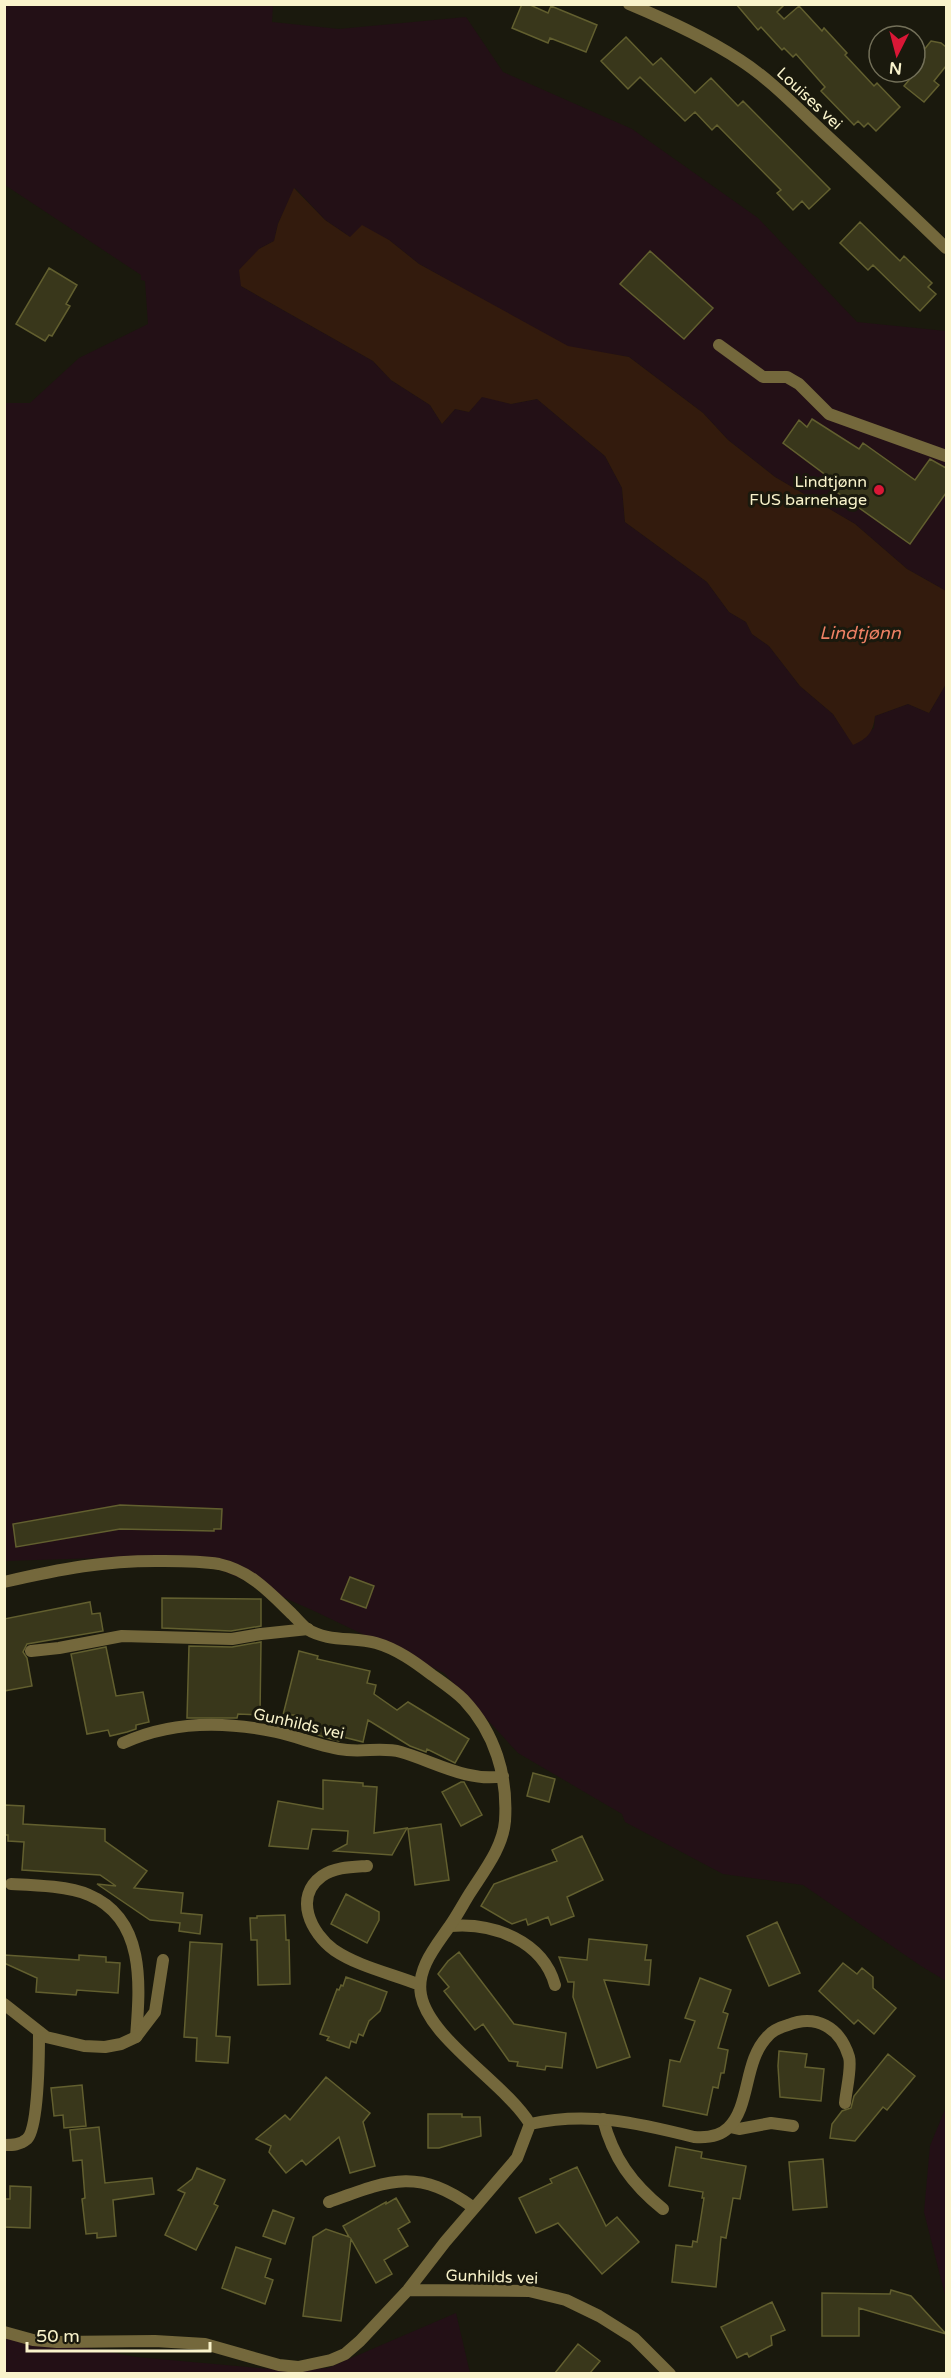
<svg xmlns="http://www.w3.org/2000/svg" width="951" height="2378" viewBox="0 0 951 2378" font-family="'Varela Round',sans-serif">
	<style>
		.green { fill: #231016 }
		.water { fill: #331b0d }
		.building { fill: #39371b; stroke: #625f2f; stroke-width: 1.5 }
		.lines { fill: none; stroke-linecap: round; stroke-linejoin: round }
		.service { stroke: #74683c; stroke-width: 12 }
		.minor { stroke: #74683c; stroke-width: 12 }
		.poi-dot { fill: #d91736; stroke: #1a190d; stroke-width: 2 }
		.labels { text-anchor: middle; stroke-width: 6; stroke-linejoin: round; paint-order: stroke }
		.street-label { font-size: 16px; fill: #f9f3cb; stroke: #1a190d }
		.poi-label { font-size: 16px; fill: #f9f3cb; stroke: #1a190d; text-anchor: end }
		.water-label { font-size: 18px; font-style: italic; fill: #ee8164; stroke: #1a190d }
	</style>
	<rect width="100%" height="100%" fill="#1a190d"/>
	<path class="green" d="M5,5H273L272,22L339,29L466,17L503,72L632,129L758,218L857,322L946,331V591L907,569L855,524L775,477L728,440L703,413L629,357L568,347L419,264L389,240L350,237L325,220L295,188L278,224L274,241L259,249L241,286L373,361L391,380L430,405L442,424L455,409L469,412L482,396L511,404L537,399L605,456L622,488L625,522L707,582L729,612L746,622L752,634L769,646L800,686L833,714L853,744L874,728L875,716L908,704L929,713L946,684V1981L921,1966L803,1885L723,1874L625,1822L622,1814L518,1753L444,1673L312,1610L207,1564L100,1558L5,1561L4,403H30L79,358L148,324L145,281L141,280V275L5,185Z
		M946,2107V2299L924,2212L930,2146Z
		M456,2313L470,2373H5L4,2332L136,2357L282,2370L328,2368Z"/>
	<path class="water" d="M294,188L325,220L350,237L362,225L389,240L419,264L568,346L629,357L703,413L728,440L775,477L855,524L907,569L946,591V684L929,713L908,704L875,716C873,733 868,738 853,745L833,714L800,686L769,646L752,634L746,622L729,612L707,582L625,522L622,488L605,456L537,399L511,404L482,397L469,412L455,409L442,424L430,405L391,380L373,361L241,286L239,270L259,249L274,241L278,224Z"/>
	<path class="building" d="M522,4H528L548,13L551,6L597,25L586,52L550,38L548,43L512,28Z
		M736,4H785L777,12L784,19L799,6L822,31L824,28L847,53L845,55L874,86L877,83L900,107L876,131L868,123L864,127L858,121L854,125L821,91L825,87L796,54L793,57L784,48L782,50L761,27L758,30Z
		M626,37L653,65L661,58L695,93L711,78L738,106L743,101L830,189L809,209L802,201L793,210L777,193L781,190L717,125L712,130L695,112L685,121L640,77L628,89L601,61Z
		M931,41L941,43L946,47V66L934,81L939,85L924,102L904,86L915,73V61Z
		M860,222L900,261L904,256L932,283L928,287L936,294L920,311L873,265L868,270L840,243Z
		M650,251L713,308L684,339L620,284Z
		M49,268L77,285L66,304L70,306L52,336L49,335L45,341L16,324Z
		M812,419L859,449L863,443L915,480L930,459L946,468V493L910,544L831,488L835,482L783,443L799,420L807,427Z
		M120,1505L222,1509L221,1529H214V1531L120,1529L16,1547L13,1524Z
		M350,1577L374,1586L366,1608L341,1599Z
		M162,1598L261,1599V1626L231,1631L162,1628Z
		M90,1602L92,1614L100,1613L103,1631L27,1644L23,1652L27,1658L32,1686L4,1691V1619Z
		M261,1642L260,1715L238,1714L237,1718H187L189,1646L232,1647Z
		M106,1647L116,1696L143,1692L149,1722L136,1725V1729L127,1732L110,1736L108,1730L87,1734L71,1654Z
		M299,1651L318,1656L317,1659L370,1671L367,1683L376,1685L374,1694L397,1710L408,1702L469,1739L455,1763L427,1749L426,1752L410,1746L368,1720L363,1742L339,1736V1741L331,1739L314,1734V1730L292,1725L295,1715H283Z
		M533,1773L555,1779L549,1802L527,1796Z
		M323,1780L363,1783V1786L377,1787L374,1833L407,1828L392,1855L334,1851L347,1844L348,1831L312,1829L308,1849L269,1846L278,1801L323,1809Z
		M461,1782H464L482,1815L461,1826L442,1792Z
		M4,1805L24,1806L23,1824L105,1829V1841L147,1871L134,1888L183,1893L181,1913L202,1915L200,1934L179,1931L180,1923L150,1920L97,1884L116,1886L100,1875L22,1870L24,1842L8,1841V1835H4Z
		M441,1824L449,1880L415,1885L408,1829Z
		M582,1836L603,1880L567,1897L574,1916L551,1925L548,1917L528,1925L526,1919L512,1924L481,1906L494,1884L557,1861L552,1850Z
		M346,1894L379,1912V1920L367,1943L331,1924Z
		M285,1915L286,1940H289L290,1984L258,1985L257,1940H251L250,1918H257V1916Z
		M777,1922L800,1973L769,1986L747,1936Z
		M589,1939L647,1945L645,1960H651L649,1985L604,1980L630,2057L597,2068L573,1997L574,1982H568L559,1957L587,1960Z
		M190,1942L222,1944L216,2036L230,2037L228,2063L196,2061L197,2038L184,2037Z
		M459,1952L514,2024L566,2033L562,2068L546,2066L545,2070L517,2066L518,2062L509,2061L483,2024L475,2030L444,1991L449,1987L438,1974L448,1961Z
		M4,1955L79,1960V1955L106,1957V1962L120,1963L118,1993L77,1990L76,1995L36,1992L37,1978L4,1963Z
		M843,1963L857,1974L862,1968L873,1977V1988L896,2008L874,2034L858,2020L854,2024L819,1991Z
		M346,1977L387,1992L380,2011L369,2021L363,2036L359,2034L356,2043L351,2041L349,2048L327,2040L329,2037L320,2034L337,1989L339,1990L341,1985L343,1986Z
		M700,1978L731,1990L723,2012L728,2014L718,2048L728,2050L724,2073H721L718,2088L713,2087L707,2115L663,2106L670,2060L680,2062L695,2021L685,2018Z
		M779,2051L807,2054L805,2067L824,2069L821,2101L780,2097L778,2066Z
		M888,2054L915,2076L887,2110L883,2107L855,2141L830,2138L832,2124L842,2111L851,2108L854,2096Z
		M326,2077L370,2113L363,2122L375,2166L350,2173L339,2137L306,2165L302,2160L286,2173L269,2152L271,2146L256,2139L285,2115L290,2120Z
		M82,2085L86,2126L64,2128L63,2115L54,2116L51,2088Z
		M428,2114H462V2117H480L481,2136L439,2148H428Z
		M99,2127L105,2183L152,2178L154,2194L113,2200L116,2236L97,2238V2233L86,2234L82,2199L85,2198L82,2160L73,2161L70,2130Z
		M676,2147L702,2152L701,2158L746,2166L740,2199L733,2198L726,2238L721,2237L716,2287L672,2282L676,2245L692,2247L693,2241L697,2242L704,2198H702L703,2192L669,2186Z
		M823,2159L827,2207L793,2210L789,2162Z
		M577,2167L606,2226L617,2217L639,2242L602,2274L558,2223L536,2233L519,2198L552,2183L550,2179Z
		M197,2168L225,2180L214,2204L218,2206L196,2250L165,2235L185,2193L178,2190L192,2179Z
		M10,2186L31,2187L30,2228L4,2227V2199H10Z
		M396,2198L410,2222L398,2229L408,2246L384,2260L392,2274L376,2283L351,2239L341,2321L303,2316L313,2237L326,2229L349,2237L343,2226L386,2202V2204Z
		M273,2210L294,2218L285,2244L263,2236Z
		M236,2247L271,2259L265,2277L273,2280L265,2304L222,2288Z
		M891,2290L911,2296L946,2334L859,2308V2336H822V2293L890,2294Z
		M772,2302L785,2330L771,2336L772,2345L749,2357L747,2353L737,2358L721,2327Z
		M578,2344L600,2361L590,2373H555Z"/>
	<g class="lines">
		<path class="service" d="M719,345L763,377H787L799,384L829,414L946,456
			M31,1651L59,1648L122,1636L232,1639L261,1634L308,1629
			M11,1884C33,1885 69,1886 89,1895C146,1919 140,1986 136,2037
			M450,1926C493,1922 543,1941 555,1985
			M603,2119C613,2158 632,2184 663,2209
			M730,2127L739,2129L771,2123L793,2126
			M4,2145C13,2145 20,2145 27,2139C39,2128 39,2050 39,2032
			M329,2202C389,2180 418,2167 474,2208"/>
		<path class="minor" d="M629,4C667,20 705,37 740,60C771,80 796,107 823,132C864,170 906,209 946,248
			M4,1582C60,1569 106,1560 164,1561C182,1561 201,1561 219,1564C251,1571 270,1593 293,1615C297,1619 302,1625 307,1629C327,1642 354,1637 376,1643C397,1649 415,1662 432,1675C443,1683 455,1691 464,1700C495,1733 508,1776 505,1821C503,1847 484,1871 470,1893C463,1904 457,1916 449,1927C436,1946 416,1969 421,1995C429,2039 505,2083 530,2124L517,2158L445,2242L408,2290L360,2341L345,2354L331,2360L298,2367L279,2365L205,2344L155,2341L57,2342L33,2340L4,2332
			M123,1743C171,1721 225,1721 276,1732C300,1737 323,1748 347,1750C366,1752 383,1747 401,1752C433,1761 469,1783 503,1776
			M367,1866C352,1867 335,1867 322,1876C293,1897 311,1933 334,1950C359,1967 393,1974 420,1985
			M4,2004L46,2037L84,2046L105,2047L121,2044L136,2037L155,2012L163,1960
			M530,2124C588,2111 638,2123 694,2137C707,2138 719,2137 728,2128C751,2106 743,2061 768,2036C773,2030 781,2027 788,2025C816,2014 840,2027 849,2057C852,2067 846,2091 845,2103
			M408,2290L529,2291L566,2300L599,2316L634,2338L670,2374"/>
	</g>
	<circle class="poi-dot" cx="879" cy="490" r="6"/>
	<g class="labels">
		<g class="street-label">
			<text transform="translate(810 98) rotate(43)" y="6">Louises vei</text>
			<text transform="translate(299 1723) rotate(13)" y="6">Gunhilds vei</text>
			<text transform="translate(492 2276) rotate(2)" y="6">Gunhilds vei</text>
		</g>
		<g class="poi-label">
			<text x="867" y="487">Lindtjønn<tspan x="867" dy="18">FUS barnehage</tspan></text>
		</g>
		<g class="water-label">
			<text x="860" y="639">Lindtjønn</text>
		</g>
	</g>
	<rect width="951" height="2378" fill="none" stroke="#f9f3cb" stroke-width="12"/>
	<g transform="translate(897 54) rotate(186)"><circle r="28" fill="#1a190d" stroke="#737059" stroke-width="1.5"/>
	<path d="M0-4.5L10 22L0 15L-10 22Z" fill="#d91736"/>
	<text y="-9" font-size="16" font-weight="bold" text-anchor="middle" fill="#f9f3cb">N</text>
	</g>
	<path d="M27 2342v9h183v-9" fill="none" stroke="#f9f3cb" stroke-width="3"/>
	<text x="36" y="2342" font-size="18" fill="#f9f3cb" stroke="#1a190d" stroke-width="4.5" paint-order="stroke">50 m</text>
</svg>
